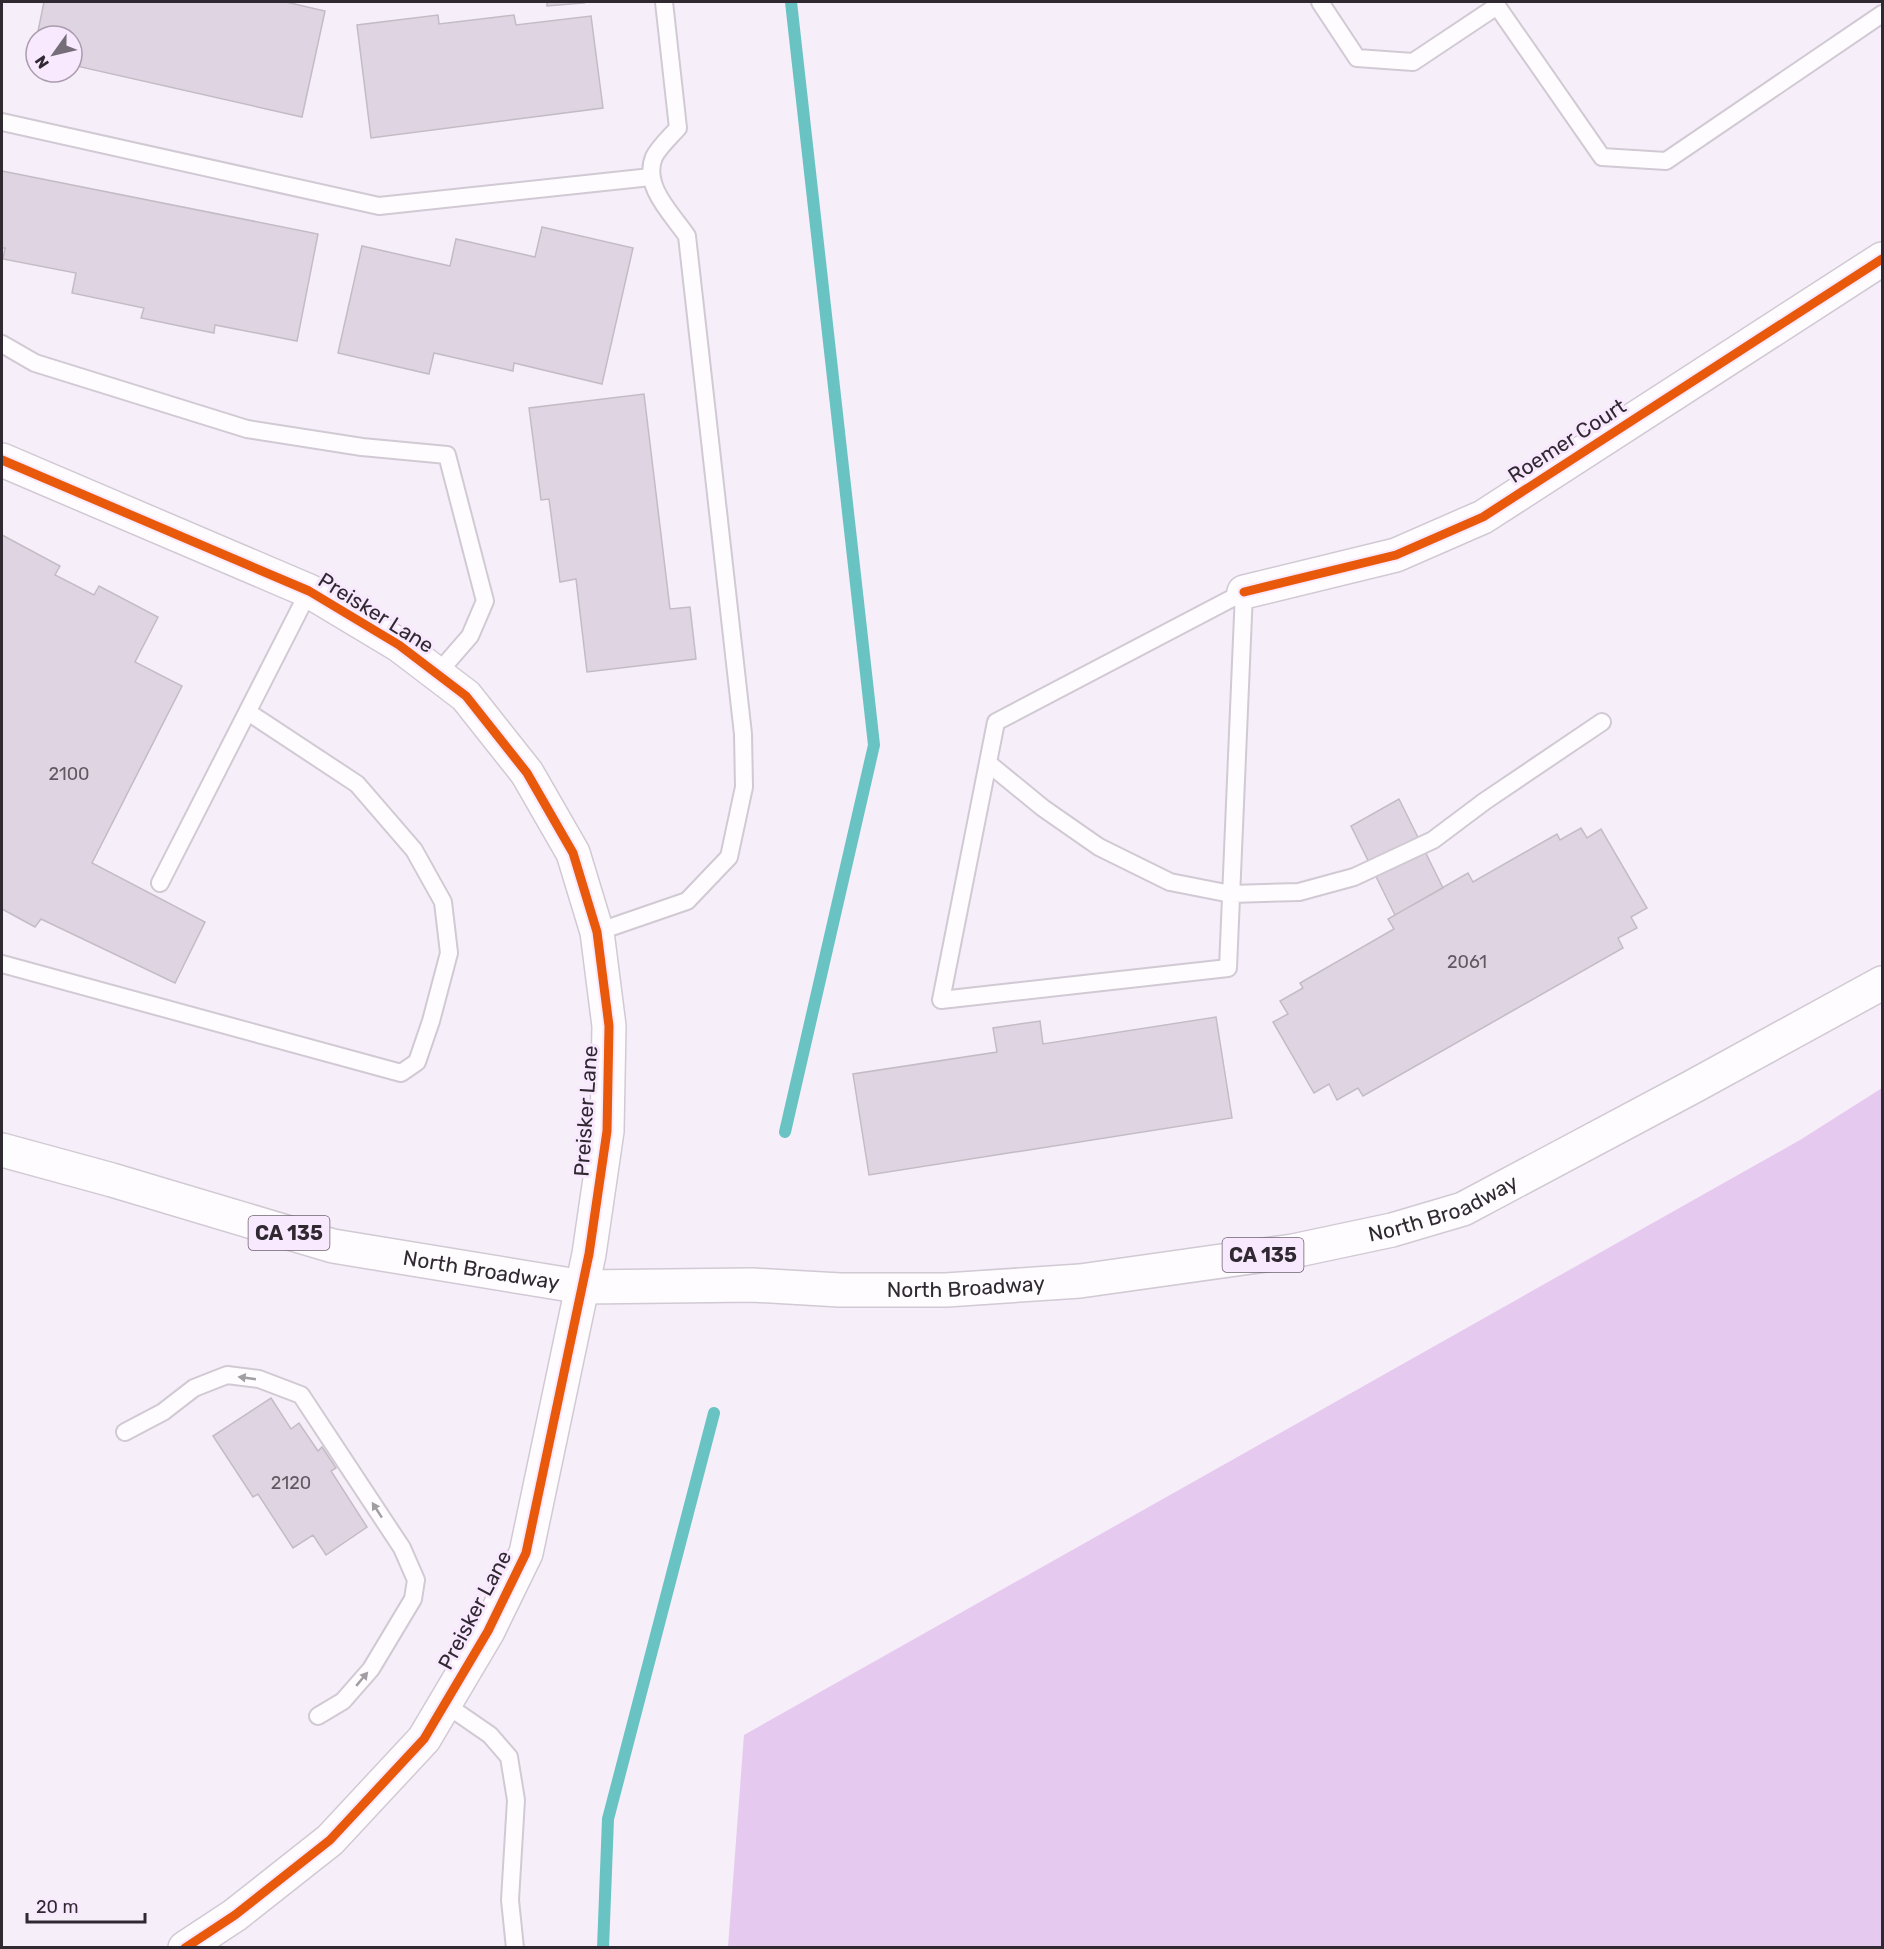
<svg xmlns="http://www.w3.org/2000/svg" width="1884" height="1949" viewBox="0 0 1884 1949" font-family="Rubik,sans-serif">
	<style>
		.green { fill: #e6c9ef }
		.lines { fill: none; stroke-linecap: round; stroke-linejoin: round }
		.stream { stroke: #69c3c2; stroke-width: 12 }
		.building { fill: #dfd5e2; stroke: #c3bcc5; stroke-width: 1.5 }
		.lane-casing { stroke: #d1c9d3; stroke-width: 20 }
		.street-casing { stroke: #d1c9d3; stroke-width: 36 }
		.primary-casing { stroke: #d1c9d3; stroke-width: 36 }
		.lane { stroke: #fefcfe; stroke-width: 16 }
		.street { stroke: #fefcfe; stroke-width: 33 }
		.primary { stroke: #fefcfe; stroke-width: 33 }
		.cycleway-casing { stroke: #f9e9fe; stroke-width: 13 }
		.cycleway { stroke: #e8590c; stroke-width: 9 }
		.oneway { fill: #a19da2 }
		.labels { text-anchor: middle; stroke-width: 6; stroke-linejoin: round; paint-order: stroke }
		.number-label { font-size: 18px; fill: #605862 }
		.shield { fill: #f9e9fe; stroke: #6c636f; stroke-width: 1.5 }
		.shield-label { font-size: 20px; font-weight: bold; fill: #302932 }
		.street-label { font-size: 21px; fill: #302932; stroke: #f9e9fe }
	</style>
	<rect width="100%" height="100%" fill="#f6eef9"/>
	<path class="green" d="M1882,1088V1947H728L744,1735L1800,1140Z"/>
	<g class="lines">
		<path class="stream" d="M785,1132L874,745L791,2
			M603,1948L608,1819L714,1413"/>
	</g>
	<path class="building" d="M44,2H286L325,11L302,117L72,65V36H37Z
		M547,2H583L584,3L547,6Z
		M438,15L439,24L514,15L516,25L591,16L603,108L371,138L357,25Z
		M2,171L318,234L297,341L215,325L214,333L141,318L144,308L72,293L76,273L3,259L5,248H2Z
		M542,227L633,248L602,384L514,363L513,371L434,353L429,374L338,353L362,246L450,266L456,239L535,257Z
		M644,394L670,609L690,607L696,659L587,672L576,579L560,582L549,499L541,500L529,408Z
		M2,535L60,566L55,575L94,595L99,586L158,617L135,662L182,686L92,863L205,922L175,983L41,919L35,927L2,909Z
		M1399,799L1443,888L1395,915L1351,826Z
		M1581,828L1587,838L1601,829L1647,908L1631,917L1637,928L1618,938L1623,948L1363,1096L1358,1088L1337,1100L1329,1084L1314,1093L1273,1022L1288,1014L1280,1001L1303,988L1300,983L1394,929L1388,919L1468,873L1473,882L1557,834L1560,840Z
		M1216,1017L1232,1118L869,1175L853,1074L997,1052L993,1028L1040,1021L1043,1044Z
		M271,1398L291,1429L299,1423L318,1451L322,1447L336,1468L331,1471L367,1527L326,1555L313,1535L293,1548L258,1494L253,1497L213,1436Z"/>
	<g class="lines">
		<g class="lane-casing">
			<path id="lane" d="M1320,2L1357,58L1413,62L1497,6
				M1497,2V6L1602,157L1666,161L1882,14
				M2,122L379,206L651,177
				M2,344L35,363L247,429L362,447L447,455L485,601L470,636L437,674
				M1244,592L1228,968L941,1000L996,722Z
				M988,763L1043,808L1099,847L1170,882L1231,894L1299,892L1354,877L1433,840L1485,801L1602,722
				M160,883L309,591
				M597,932L687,901L729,857L744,787L743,734L687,236C672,214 642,186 654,157C659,147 671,136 678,128L664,2
				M2,964L401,1073L417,1062L431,1021L449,953L443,902L414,850L357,784L248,712
				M125,1432L163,1412L194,1388L227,1375L259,1379L301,1395L402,1548L416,1580L413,1599L371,1669L343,1701L318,1716
				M445,1704L490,1735L509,1757L516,1800L510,1900L515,1948"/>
		</g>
		<g class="street-casing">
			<path id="street" d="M2,460L309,591L399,645L466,696L527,773L573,853L597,932L609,1026L607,1131L589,1254L526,1553L488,1631L424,1739L330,1840L235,1915L185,1948
				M1244,592L1396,555L1483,517L1882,259"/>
		</g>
		<g class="primary-casing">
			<g id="primary">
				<path id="s1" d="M2,1150L112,1180L333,1246L583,1287L752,1285L840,1290H946L1080,1281L1293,1251L1392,1230L1463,1209L1694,1086L1882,983"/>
			</g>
		</g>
		<use href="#lane" class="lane"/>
		<use href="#street" class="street"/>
		<use href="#primary" class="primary"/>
		<g class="cycleway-casing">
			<path id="cycleway" d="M2,460L309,591L399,645L466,696L527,773L573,853L597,932L609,1026L607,1131L589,1254L526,1553L488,1631L424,1739L330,1840L235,1915L185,1948
				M1244,592L1396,555L1483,517L1882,259"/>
		</g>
		<use href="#cycleway" class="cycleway"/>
	</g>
	<defs><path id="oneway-solid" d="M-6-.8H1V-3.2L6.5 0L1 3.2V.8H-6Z" transform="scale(1.5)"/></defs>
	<g class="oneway">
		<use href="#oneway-solid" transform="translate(247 1378) rotate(-172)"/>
		<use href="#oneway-solid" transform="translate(377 1510) rotate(-123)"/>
		<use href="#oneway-solid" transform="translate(362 1679) rotate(-50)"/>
	</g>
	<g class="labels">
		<g class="number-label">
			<text x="69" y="780">2100</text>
			<text x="1467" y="968">2061</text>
			<text x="291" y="1489">2120</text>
		</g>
		<g class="shield">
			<rect x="248.5" y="1216" width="81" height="34" rx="4.5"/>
			<rect x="1222.5" y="1238" width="81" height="34" rx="4.5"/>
		</g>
		<g class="shield-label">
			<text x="289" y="1240">CA 135</text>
			<text x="1263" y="1262">CA 135</text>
		</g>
		<g class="street-label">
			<text transform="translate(1567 441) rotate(-33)" y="7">Roemer Court</text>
			<text transform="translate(376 613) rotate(32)" y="7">Preisker Lane</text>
			<text transform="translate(586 1111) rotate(-86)" y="7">Preisker Lane</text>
			<text dy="7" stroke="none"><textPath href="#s1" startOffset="1467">North Broadway</textPath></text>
			<text dy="7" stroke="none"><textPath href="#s1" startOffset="495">North Broadway</textPath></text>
			<text dy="7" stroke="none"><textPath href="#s1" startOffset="981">North Broadway</textPath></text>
			<text transform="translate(475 1610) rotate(-62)" y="7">Preisker Lane</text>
		</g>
	</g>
	<rect width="1884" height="1949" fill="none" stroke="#302932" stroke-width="6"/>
	<g transform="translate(54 54) rotate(236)"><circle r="28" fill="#f9e9fe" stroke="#a99cac" stroke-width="1.5"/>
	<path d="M0-4.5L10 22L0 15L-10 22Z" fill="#756e78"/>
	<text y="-9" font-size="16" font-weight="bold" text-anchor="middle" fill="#302932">N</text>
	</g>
	<path d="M27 1913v9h118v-9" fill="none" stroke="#302932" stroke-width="3"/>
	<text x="36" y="1913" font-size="18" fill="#302932" stroke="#f9e9fe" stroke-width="4.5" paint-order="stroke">20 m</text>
</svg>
